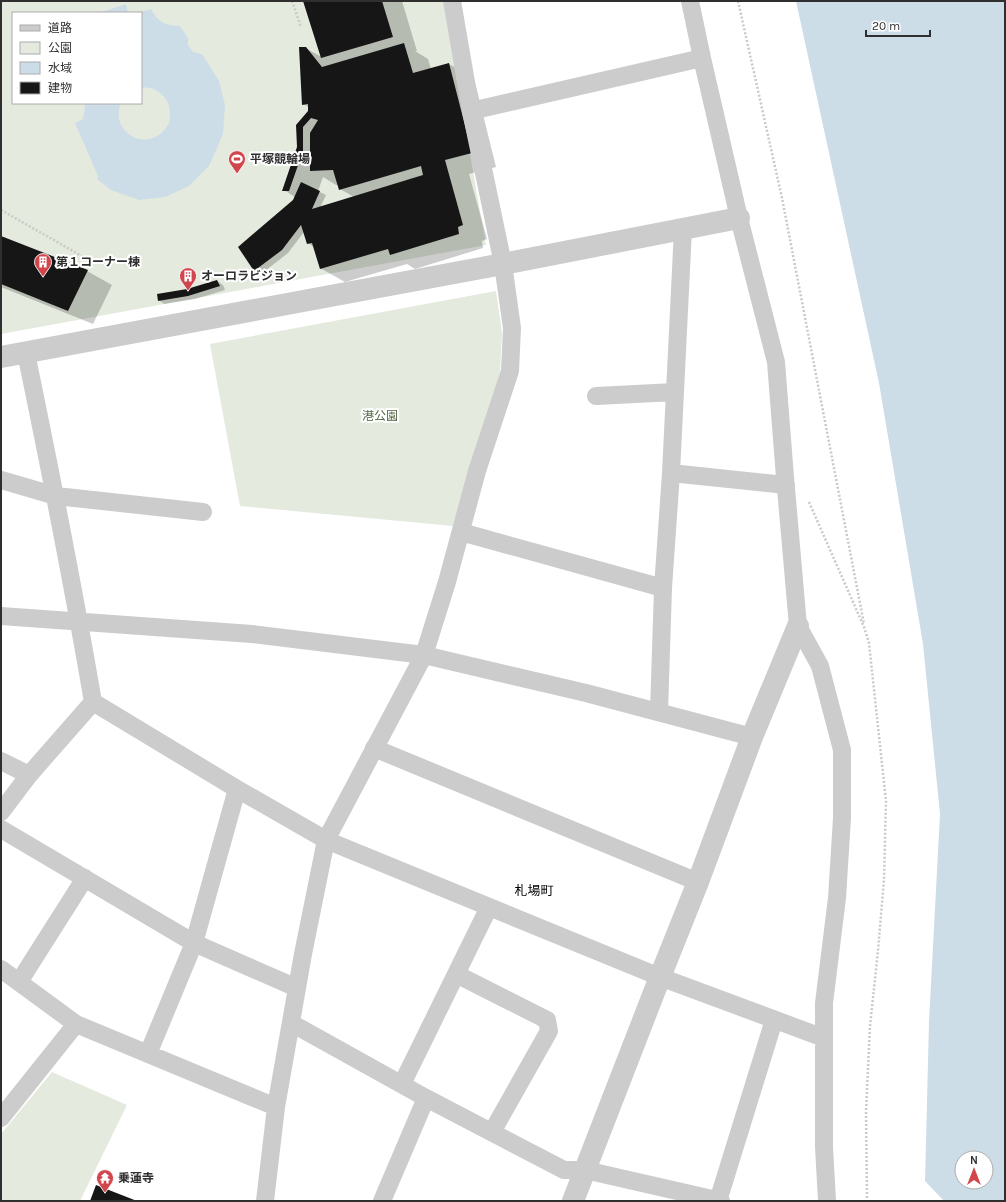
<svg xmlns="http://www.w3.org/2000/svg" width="1006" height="1202" viewBox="0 0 1006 1202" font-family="Karla,'Noto Sans JP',sans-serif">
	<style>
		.green { fill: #e4eade; fill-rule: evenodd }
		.water { fill: #ccdde8; fill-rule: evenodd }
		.shadow { fill: #0003; fill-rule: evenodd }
		.building { fill: #161616 }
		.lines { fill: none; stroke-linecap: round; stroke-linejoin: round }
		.path { stroke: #c9c9c9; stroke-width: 2.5; stroke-dasharray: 2 2; stroke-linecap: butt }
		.minor { stroke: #ccc; stroke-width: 18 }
		.tertiary { stroke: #ccc; stroke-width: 22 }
		.labels { text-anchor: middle; stroke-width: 4; stroke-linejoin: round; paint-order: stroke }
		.poi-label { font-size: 12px; font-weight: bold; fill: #2f2f2f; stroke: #fff; text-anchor: start }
		.park-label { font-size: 12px; fill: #516541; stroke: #fff }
		.neighbourhood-label { font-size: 13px; fill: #000; stroke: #fff }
	</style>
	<rect width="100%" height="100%" fill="#fff"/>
	<path class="green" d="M1,1H443L486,245L1,334ZM13,13H141V103H13Z
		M496,291L502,333L500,373L453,526L240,506L210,344Z
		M52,1072L127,1105L80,1201H1V1134Z"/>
	<path class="water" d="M796,1H1005V1201H944L925,1181L929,1022L940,814L923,644L879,383ZM962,1158H986V1182H962Z
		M126,4L128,13H102V12Z
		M151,9C159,23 164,25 180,26L188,38V45L193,52L202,54L219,81L225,105L223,134L209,166L189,186L165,197L139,200L111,190L97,179L98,176L75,123L83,119L85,106L84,103H121C109,132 146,153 165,129C169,125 170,120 170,115C170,109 169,103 165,98C159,91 151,86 141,88V13H136Z"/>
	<path class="shadow" d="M304,1H402L417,51H415L428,59L431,69L449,64L474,78L496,167L469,174L487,239L482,241L483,248L415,269L407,264L345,282L320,268L314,247L308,243L304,232L288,253L261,274L255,271L240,248L294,200L295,197L284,190L298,147L297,125L309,112V107L303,104L305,48L322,57ZM323,177L336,185H339L340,189L354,197L320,208L326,195L318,191Z
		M1,237L87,271L112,285L93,324L1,287Z
		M217,281L223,285L225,290L195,299L164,304L159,300Z"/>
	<path class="building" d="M303,1H382L393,37L321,58Z
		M404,43L413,73L449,63L472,153L445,160L463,225L458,227L459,234L390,255L388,249L320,269L312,243L307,244L301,225L282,250L254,271L238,247L293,200L301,182L320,191L312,209L423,175L421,166L339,190L333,170L310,171V133L318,120L311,118L303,127V151L289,191H282L297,147L296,125L308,111V104L302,105L299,47H306L322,67Z
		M1,236L88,270L68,311L1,284Z
		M217,280L220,286L188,296L158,301L157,294L187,289Z
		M96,1185L137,1201H90Z"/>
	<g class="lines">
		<path class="path" d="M292,1L301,27
			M738,1L782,198L864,624
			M1,210L94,263
			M809,502L864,627L869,643L886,801L884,879L878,951L870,1026L866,1111L867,1201"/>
		<path class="minor" d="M690,1L702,58L739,218L776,362L785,477L798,626L820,666L842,750V818L837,898L824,1003V1147L827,1201
			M471,111L702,58
			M26,353C50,469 73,585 93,702L237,789L326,840L660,977L824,1038
			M596,396L675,392
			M671,473L786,485
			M1,480L56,496L203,512
			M461,532L663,588
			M1,616L252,634L424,655L586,693L752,737
			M659,712L663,588L671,473L683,229
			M374,748L698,882
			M1,761L29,775
			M1,812L29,775L93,702
			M1,829L194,943L297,988
			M1,969L76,1024L276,1107
			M456,974L547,1020L549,1031L492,1132
			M19,982L85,878
			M291,1023L426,1098L564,1170H585L721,1201
			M148,1054L194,943L237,789
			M402,1084L489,907
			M1,1118L76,1024
			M265,1201L276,1107L303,954L326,840L424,655L447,582L477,471L510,371L512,328L503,264L471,111L452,1
			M382,1201L426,1098
			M718,1201L774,1020"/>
		<path class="tertiary" d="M1,357L503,264L739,218
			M573,1201L660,977L698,882L752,737L798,626"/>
	</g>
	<defs>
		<g id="stadium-pin" transform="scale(0.9)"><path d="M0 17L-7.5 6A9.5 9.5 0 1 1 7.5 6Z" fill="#d1454d" stroke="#fff"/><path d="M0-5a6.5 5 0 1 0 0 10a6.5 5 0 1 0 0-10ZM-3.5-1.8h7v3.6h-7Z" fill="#fff"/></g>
		<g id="building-pin" transform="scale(0.9)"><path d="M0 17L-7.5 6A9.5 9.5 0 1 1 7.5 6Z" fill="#d1454d" stroke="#fff"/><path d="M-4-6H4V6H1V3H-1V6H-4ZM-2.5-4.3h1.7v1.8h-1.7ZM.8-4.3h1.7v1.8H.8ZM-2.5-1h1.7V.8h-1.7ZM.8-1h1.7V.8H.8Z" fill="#fff"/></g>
		<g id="temple-pin" transform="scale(0.9)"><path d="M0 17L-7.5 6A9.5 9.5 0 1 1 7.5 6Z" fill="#d1454d" stroke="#fff"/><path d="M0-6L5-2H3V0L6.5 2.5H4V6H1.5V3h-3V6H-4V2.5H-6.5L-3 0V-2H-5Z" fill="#fff"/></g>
	</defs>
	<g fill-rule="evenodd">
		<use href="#stadium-pin" x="237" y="159"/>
		<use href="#building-pin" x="43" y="262"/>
		<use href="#building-pin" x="188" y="276"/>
		<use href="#temple-pin" x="105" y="1178"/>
	</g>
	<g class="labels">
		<g class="poi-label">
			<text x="250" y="163">平塚競輪場</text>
			<text x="56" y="266">第１コーナー棟</text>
			<text x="201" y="280">オーロラビジョン</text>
			<text x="118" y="1182">乗蓮寺</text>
		</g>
		<g class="park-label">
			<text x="380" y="420">港公園</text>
		</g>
		<g class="neighbourhood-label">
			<text x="534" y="895">札場町</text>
		</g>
	</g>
	<rect width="1006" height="1202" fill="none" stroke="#2f2f2f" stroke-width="4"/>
	<rect x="12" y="12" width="130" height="92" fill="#ffffff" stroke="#acacac"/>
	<rect x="20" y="25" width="20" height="6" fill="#cccccc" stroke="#acacac"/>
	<text x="48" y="32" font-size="12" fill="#2f2f2f">道路</text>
	<rect x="20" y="42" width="20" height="12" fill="#e4eade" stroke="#acacac"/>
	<text x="48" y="52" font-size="12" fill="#2f2f2f">公園</text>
	<rect x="20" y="62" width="20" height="12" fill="#ccdde8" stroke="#acacac"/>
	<text x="48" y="72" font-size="12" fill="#2f2f2f">水域</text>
	<rect x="20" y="82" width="20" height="12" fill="#161616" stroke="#acacac"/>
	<text x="48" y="92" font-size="12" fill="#2f2f2f">建物</text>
	<g transform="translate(974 1170)"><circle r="19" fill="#ffffff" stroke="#acacac"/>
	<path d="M0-3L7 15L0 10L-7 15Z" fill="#d1454d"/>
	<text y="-6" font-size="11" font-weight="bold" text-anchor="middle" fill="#2f2f2f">N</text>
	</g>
	<path d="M866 30v6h64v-6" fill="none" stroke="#2f2f2f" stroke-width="2"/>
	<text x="872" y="30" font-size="12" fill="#2f2f2f" stroke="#ffffff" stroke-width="3" paint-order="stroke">20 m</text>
</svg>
